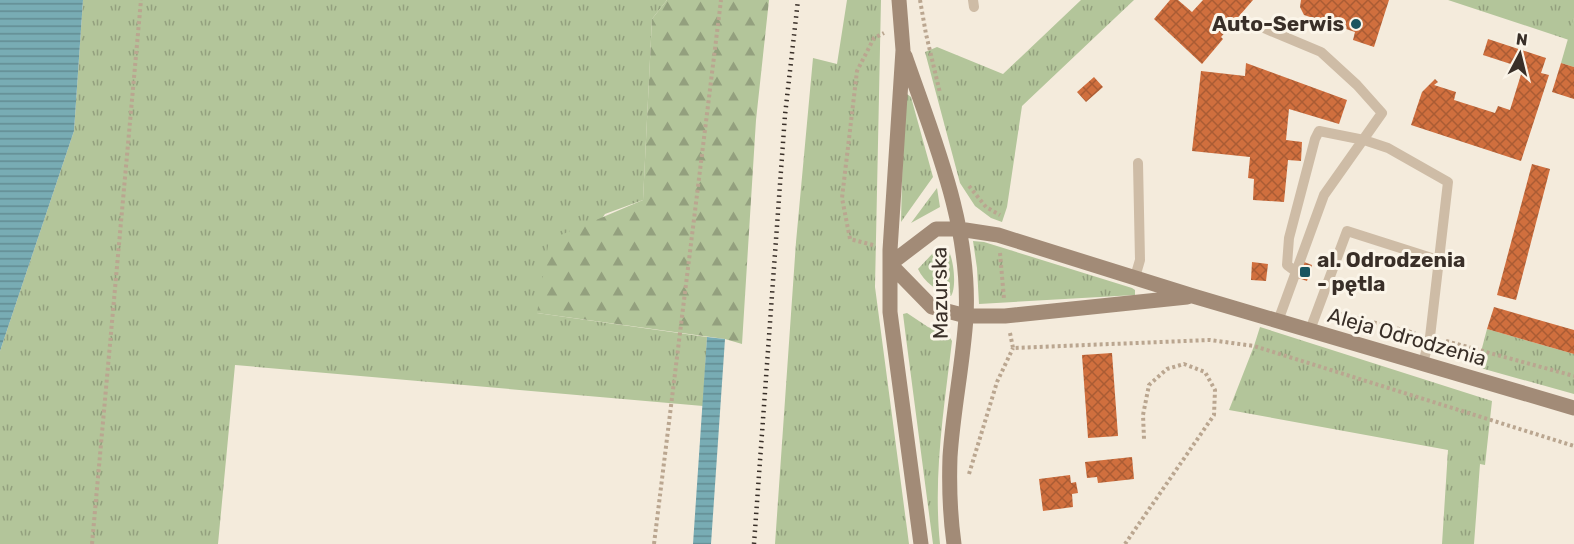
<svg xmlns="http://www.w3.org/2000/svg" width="1574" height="544" viewBox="0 0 1574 544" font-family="Rubik,sans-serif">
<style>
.grass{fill:url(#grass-tufts)}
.forest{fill:url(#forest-firs)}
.garden{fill:#b3c59a}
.water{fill:url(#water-rules)}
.building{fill:url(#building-cross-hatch)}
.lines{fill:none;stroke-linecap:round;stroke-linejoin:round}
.path{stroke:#baa690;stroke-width:4;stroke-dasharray:3 3;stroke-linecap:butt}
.lane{stroke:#cebca6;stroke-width:10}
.secondary{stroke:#a28b77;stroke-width:15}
.rail{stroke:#392f28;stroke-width:4.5;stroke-dasharray:1.5 4.5;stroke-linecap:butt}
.poi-dot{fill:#19545f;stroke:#fbf5e9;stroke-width:2}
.labels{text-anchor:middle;stroke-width:6;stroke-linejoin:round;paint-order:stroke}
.poi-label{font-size:21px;font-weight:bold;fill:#392f28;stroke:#fbf5e9;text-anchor:end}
.street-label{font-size:21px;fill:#392f28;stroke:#fbf5e9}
</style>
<defs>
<pattern id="grass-tufts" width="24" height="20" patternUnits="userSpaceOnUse" patternTransform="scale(1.5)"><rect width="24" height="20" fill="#b3c59a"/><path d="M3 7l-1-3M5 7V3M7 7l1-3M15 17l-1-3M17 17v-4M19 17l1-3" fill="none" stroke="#93a07e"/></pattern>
<pattern id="forest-firs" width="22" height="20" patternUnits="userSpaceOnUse" patternTransform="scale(1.5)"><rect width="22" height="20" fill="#b3c59a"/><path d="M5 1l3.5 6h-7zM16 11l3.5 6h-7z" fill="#93a07e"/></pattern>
<pattern id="water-rules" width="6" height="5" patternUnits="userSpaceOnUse" patternTransform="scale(1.5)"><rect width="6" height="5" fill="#78acb4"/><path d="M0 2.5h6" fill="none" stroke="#638c92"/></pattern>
<pattern id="building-cross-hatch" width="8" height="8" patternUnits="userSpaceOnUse" patternTransform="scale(1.5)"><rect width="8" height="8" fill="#d06f3e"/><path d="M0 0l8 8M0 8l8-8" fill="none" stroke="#aa5c34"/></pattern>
</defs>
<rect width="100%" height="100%" fill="#f4ebdc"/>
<path class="grass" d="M83,0h584l-15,19 -9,181 -38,14 -68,99 170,24 -4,69 -468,-41 -17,179h-218v-193l74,-220z
M847,0h34l-6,287 34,257h-134l21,-302 17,-184 24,6z
M1081,0h53l-112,106 -15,101 -5,15 -11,-4 -16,-12 -15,-23 -35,-131 12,-5 66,27z
M1448,0h126v18l-5,22z
M907,94l4,3 22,80 -32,45 3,-124z
M937,188l3,19 -29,16z
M973,241l11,1 148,46 3,2v5l-156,9 -2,-36z
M945,246c9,7 12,42 6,50 -14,-5 -27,-14 -33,-27l16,-17z
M907,313l21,14 21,9 3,5c-8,68 -19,134 -12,203h-7l-27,-206 -3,-24z
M1260,327l232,74 -7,64 -5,-1 -6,80h-32l6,-94 -219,-40 25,-64z
M1487,329l87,25v40l-97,-27z"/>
<path class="forest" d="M667,0h102l-13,120 -14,224 -17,-5 -188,-26 12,-73 94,-40 9,-181z"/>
<path class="garden" d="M1574,18v49l-13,-4z"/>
<path class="water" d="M0,0h83l-9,131 -74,220z
M707,337l18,2 -14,205h-18z"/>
<path class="building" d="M1170,0h8l14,12 11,-12h50l-32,37 2,2 -21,25 -48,-45z
M1301,0h88l-15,47 -21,-7 2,-8 -51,-17 -4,-8z
M1488,39l58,19 -5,15 8,2 -28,86 -110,-36 11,-33 13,-13 3,3 -4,3 22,7 -2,8 41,13 3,-7 12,4 13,-42 -40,-13z
M1246,63l101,37 -8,24 -50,-15 -3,31 16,2 -1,19 -13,-1 -4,42 -31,-2 1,-21 -6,-1 2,-21 -58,-6 9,-80 44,5z
M1561,63l13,4v32l-22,-7z
M1094,77l9,10 -17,15 -9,-10z
M1532,164l18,5 -34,131 -19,-5z
M1252,262l16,2 -2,17 -15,-1z
M1304,262l8,3 -5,16 -9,-3z
M1494,307l80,23v24l-87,-25z
M1112,353l6,83 -30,2 -6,-83z
M1132,457l2,22 -36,4 -1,-6 -10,1 -2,-16z
M1070,475l1,8 5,-1 2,11 -6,1 1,13 -30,4 -4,-32z"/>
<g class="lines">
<path class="path" d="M920,0l6,34 14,59
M969,186l17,21 14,8
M873,245l-23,-6 -8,-41 15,-127 17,-33 10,-5
M1000,253l4,46
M1333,312l82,21
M1010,333l3,15 197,-8 44,6 320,100
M1446,341l128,35
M969,474l28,-92 16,-34
M92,544l49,-544
M654,544l67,-544
M1125,544l89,-129 1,-25 -10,-18 -21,-8 -17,5 -18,16 -6,30 1,24"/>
<path class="lane" d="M973,0l1,7
M1266,29l55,23 36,33 25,28 -58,82 -46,126
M1295,271l-8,-6 2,-27 26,-99 4,-8 45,9 24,8 60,34 -18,155 -7,26
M1135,277l5,-17 -2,-97
M1310,330l37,-99 91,29"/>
<path class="secondary" d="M899,0l4,50 -13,200v62l31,232
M905,56c29,84 66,170 61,261 -3,47 -13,93 -16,140 -1,29 0,58 4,87
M890,264l46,-35h23l39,6 195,61 381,112
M890,264l42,43 34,9h39l182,-19"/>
<path class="rail" d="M754,544l31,-429 13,-115"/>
</g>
<g class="poi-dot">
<circle cx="1356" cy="24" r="6"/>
<rect x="1299" y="266" width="12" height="12" rx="3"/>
</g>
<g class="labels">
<g class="poi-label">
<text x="1344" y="31">Auto-Serwis</text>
<text x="1317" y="267" text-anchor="start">al. Odrodzenia<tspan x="1317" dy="24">- pętla</tspan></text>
</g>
<g class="street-label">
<text transform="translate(940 293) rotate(-91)" y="7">Mazurska</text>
<text transform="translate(1407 337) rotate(16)" y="7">Aleja Odrodzenia</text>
</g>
</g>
<g transform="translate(1520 54) rotate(7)" stroke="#fbf5e9" stroke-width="4.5" paint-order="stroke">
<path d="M0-4.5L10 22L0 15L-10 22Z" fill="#392f28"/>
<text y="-9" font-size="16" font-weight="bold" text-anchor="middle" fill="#392f28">N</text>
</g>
</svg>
